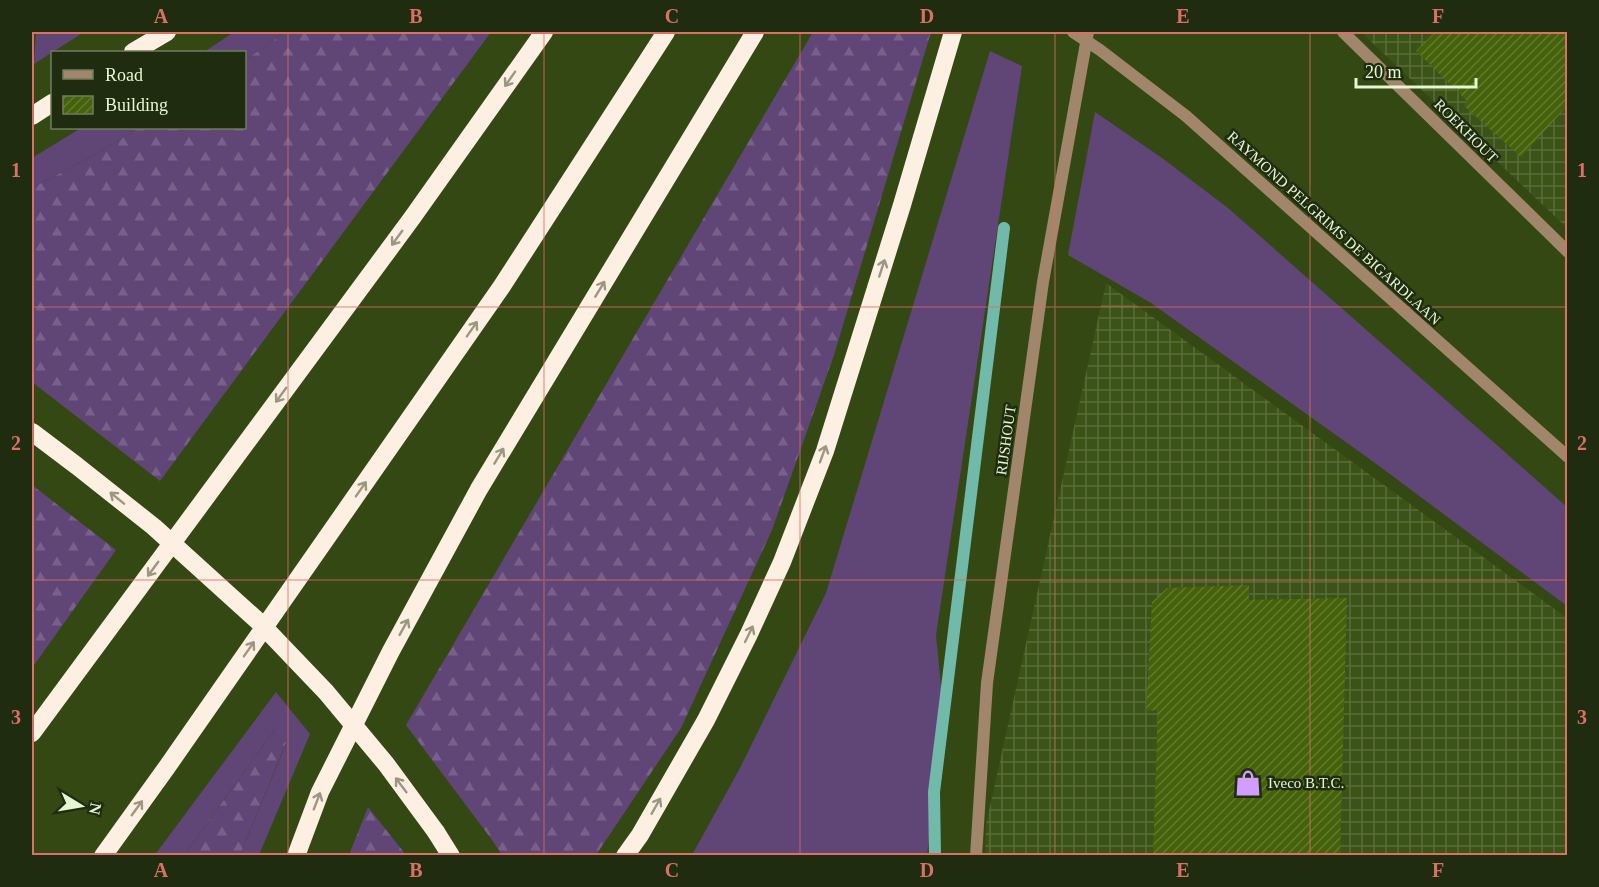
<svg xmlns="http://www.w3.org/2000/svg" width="1599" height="887" viewBox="0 0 1599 887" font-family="'Times New Roman',serif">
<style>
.industrial{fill:url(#industrial-grid)}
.grass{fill:#604577}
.forest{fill:url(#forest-firs)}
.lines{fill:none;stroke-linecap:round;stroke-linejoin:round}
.stream{stroke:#71baa9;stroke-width:12}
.building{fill:url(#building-hatch)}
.minor{stroke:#a1866b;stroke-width:12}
.motorway{stroke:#fdf0e2;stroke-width:18}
.minor-bridge{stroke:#a1866b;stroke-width:12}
.motorway-bridge{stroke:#fdf0e2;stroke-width:18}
.oneway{stroke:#9a9883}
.grid{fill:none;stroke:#db7064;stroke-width:1.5;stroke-opacity:0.55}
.labels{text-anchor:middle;stroke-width:5;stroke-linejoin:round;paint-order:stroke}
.street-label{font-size:15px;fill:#e5f6d2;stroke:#202c0f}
.poi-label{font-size:15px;fill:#e5f6d2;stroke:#202c0f;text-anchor:start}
.neatline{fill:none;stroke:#db7064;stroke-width:2}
.grid-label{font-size:20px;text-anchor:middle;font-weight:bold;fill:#db7064}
</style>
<defs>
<pattern id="industrial-grid" width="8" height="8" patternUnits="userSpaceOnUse" patternTransform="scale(1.5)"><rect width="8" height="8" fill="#3c5317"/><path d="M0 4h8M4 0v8" fill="none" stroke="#586c38"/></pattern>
<pattern id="forest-firs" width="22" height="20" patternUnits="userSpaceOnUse" patternTransform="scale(1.5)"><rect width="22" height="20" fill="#604577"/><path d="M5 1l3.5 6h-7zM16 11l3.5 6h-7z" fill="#776089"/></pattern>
<pattern id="building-hatch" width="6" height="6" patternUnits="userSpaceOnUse" patternTransform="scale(1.5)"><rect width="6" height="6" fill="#45620b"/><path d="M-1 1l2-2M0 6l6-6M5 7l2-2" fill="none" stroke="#60792e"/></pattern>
</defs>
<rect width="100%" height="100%" fill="#344813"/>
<path class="industrial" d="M1361,32h206v196z
M1106,283l461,335v237l-582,1 1,-32z"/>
<path class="grass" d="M36,32h48l-50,32z
M234,32h50l-15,12 -24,16 -1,-8h-40z
M990,51l32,15 -86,569 8,81 -17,139h-235l48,-87 86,-175z
M1095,112l67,46 66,50 339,299v99l-196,-146 -220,-157 -83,-48z
M81,128h58l-41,25 -66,35v-30z
M276,692l34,42 -51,121h-19l46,-111 -13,-12 -89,123 -30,1z"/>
<path class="forest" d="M284,32h207l-331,449 -128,-99v-194l66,-35 41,-25h105l1,-68 24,-16z
M813,32h118l-97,323 -62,175 -91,198 -85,127h-94l-10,-15 -86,-115z
M32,485l84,65 -84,118z
M273,732l13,11 -46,112h-56z
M368,807l38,48h-57z"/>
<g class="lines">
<path class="stream" d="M935,856l-1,-64 70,-564"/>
</g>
<path class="building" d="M1435,32h133v73l-47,52 -57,-51 3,-5 -51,-50z
M1249,585v15l98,-2 -7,257h-187l5,-145 -12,1 6,-109 15,-14z"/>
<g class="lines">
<path class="minor" d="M1343,32l225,220
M1186,116l382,341
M976,856l11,-173 56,-401 45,-250"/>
<path class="motorway" d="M133,52l34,-20
M32,116l20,-13
M32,733l380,-515 132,-186
M436,832l15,24
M103,856l64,-89 335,-481 164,-254
M296,856l24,-64 71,-141 88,-162 276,-457
M625,856l15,-21 66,-115 43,-86 33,-72 43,-111 77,-246 51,-173"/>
<path class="minor-bridge" d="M1073,32l27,18 86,66"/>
<path class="motorway-bridge" d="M32,432l45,34 77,61 105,95 67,70 60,72 50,68"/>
</g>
<defs><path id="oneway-shaft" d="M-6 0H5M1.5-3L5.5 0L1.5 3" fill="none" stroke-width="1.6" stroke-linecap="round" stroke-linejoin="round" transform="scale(1.5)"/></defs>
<g class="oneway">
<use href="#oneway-shaft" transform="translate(510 79) rotate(125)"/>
<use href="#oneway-shaft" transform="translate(397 238) rotate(126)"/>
<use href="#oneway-shaft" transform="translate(882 268) rotate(-72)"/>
<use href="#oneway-shaft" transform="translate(600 289) rotate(-59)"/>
<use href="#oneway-shaft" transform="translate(472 329) rotate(-55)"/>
<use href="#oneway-shaft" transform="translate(281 395) rotate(126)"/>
<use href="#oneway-shaft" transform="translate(823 454) rotate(-70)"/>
<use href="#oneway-shaft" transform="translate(499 456) rotate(-59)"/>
<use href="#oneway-shaft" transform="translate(361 489) rotate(-55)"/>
<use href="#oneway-shaft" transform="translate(117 498) rotate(-141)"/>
<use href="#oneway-shaft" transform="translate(153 569) rotate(126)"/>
<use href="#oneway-shaft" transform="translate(404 627) rotate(-61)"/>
<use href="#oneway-shaft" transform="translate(749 634) rotate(-64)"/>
<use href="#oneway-shaft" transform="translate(249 649) rotate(-55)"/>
<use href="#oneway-shaft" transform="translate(401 785) rotate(-127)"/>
<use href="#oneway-shaft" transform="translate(317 801) rotate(-69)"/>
<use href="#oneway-shaft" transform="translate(656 806) rotate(-60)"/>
<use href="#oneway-shaft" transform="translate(137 808) rotate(-54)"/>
</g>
<path class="grid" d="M288,32v824M544,32v824M800,32v824M1055,32v824M1310,32v824M32,307h1536M32,580h1536"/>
<defs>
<g id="shop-bare" transform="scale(2.07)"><path d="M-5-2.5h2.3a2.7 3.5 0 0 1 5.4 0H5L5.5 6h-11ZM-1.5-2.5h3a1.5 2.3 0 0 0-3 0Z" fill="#d19dfe" stroke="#202c0f" stroke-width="2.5" paint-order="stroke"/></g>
</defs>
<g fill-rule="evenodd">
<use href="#shop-bare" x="1248" y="783"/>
</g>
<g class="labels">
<g class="street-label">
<text transform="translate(1466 131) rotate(45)" y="5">ROEKHOUT</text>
<text transform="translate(1334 228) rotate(42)" y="5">RAYMOND PELGRIMS DE BIGARDLAAN</text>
<text transform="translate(1006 440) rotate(-82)" y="5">RIJSHOUT</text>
</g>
<g class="poi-label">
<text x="1268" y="788">Iveco B.T.C.</text>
</g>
</g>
<rect width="1599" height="887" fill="none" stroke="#202c0f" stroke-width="66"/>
<rect x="51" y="51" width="195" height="78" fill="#202c0f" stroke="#6f7d5d" stroke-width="1.5"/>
<rect x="63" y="70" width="30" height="9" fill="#a1866b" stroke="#6f7d5d" stroke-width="1.5"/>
<text x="105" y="81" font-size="18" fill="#e5f6d2">Road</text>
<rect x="63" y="96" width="30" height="18" fill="url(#building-hatch)" stroke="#6f7d5d" stroke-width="1.5"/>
<text x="105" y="111" font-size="18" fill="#e5f6d2">Building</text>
<g transform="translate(81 806) rotate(101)" stroke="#202c0f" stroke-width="4.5" paint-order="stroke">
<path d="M0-4.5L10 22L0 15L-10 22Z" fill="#e5f6d2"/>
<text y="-9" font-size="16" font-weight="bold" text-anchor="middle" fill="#e5f6d2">N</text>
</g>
<path d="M1356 78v9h120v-9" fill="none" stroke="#e5f6d2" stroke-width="3"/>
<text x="1365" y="78" font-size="18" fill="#e5f6d2" stroke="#202c0f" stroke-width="4.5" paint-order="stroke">20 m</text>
<rect x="33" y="33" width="1533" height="821" class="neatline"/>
<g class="grid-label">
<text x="161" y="23">A</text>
<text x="416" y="23">B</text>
<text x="672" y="23">C</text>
<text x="927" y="23">D</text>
<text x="1183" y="23">E</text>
<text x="1438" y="23">F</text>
<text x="16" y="177">1</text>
<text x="1582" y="177">1</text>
<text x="16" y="450">2</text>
<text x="1582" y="450">2</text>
<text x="16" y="724">3</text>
<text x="1582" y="724">3</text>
<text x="161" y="877">A</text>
<text x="416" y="877">B</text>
<text x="672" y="877">C</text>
<text x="927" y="877">D</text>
<text x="1183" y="877">E</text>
<text x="1438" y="877">F</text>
</g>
</svg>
